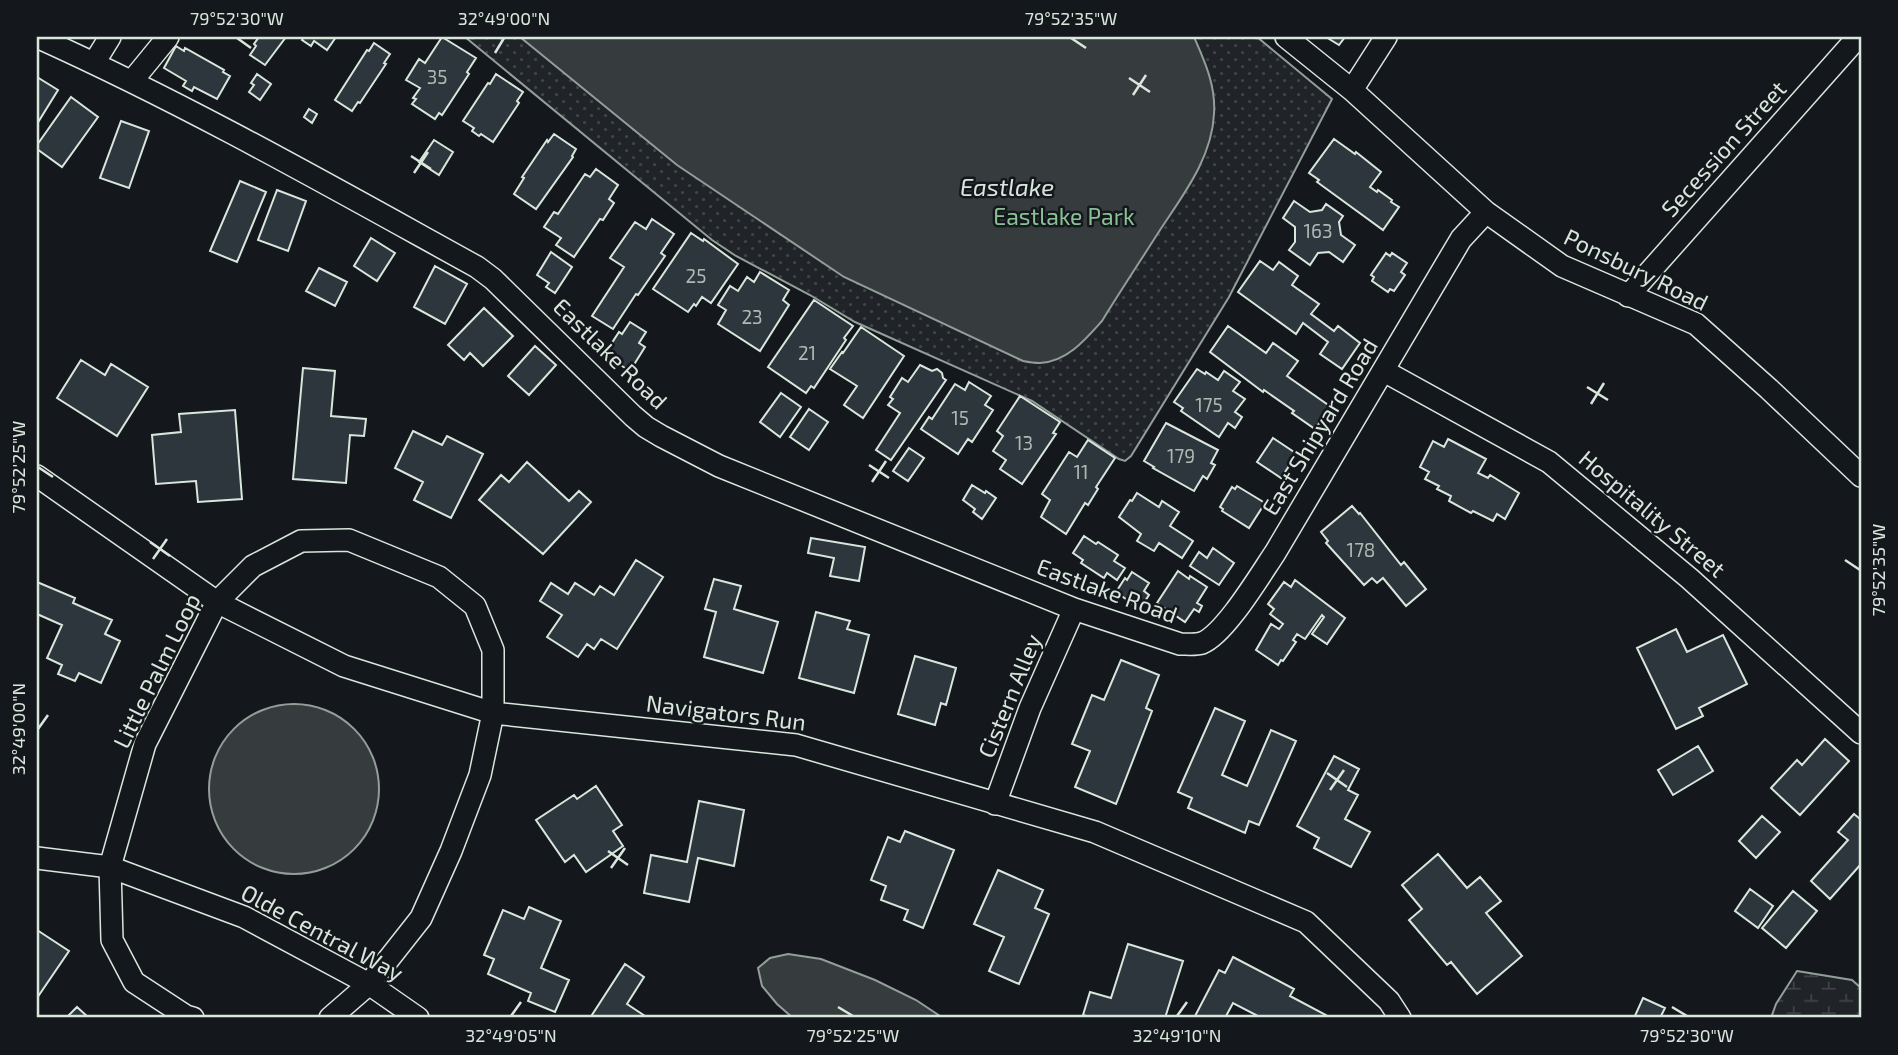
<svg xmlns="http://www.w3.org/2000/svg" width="1898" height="1055" viewBox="0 0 1898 1055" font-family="'Exo 2',sans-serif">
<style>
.grass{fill:url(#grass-dots);stroke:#939e99;stroke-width:2}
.wetland{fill:url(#wetland-marsh);stroke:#939e99;stroke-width:2}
.water{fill:#363b3e;stroke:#939e99;stroke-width:2}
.building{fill:#2c363c;stroke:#d8e6dc;stroke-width:2}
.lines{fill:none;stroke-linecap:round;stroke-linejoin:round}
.minor-casing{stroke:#d8e6dc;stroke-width:24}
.minor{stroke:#14181c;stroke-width:21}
.ticks{fill:none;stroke:#d8e6dc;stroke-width:2.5}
.labels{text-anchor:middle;stroke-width:5;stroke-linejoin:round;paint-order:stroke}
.number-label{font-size:19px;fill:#adbab4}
.street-label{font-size:23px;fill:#d8e6dc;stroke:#14181c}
.park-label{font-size:23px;fill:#8ac095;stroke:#14181c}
.water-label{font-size:24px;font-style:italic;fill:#d8e6dc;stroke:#14181c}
.neatline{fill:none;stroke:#d8e6dc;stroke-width:2.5}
.ticks-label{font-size:18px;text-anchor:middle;fill:#d8e6dc}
</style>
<defs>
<pattern id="grass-dots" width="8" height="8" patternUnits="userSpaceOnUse" patternTransform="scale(1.75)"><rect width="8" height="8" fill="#202428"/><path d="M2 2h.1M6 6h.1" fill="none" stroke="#404447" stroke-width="1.8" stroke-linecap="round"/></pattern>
<pattern id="wetland-marsh" width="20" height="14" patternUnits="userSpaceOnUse" patternTransform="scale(1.75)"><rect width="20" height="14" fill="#202428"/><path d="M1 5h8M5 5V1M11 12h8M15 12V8" fill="none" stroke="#404447"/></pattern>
</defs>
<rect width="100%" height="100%" fill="#14181c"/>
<path class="grass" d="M465,37h792l75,62 -103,198 -98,159 -6,5 -6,-2 -87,-58 -177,-79 -45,-27 -74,-39 -24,-16z"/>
<path class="wetland" d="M1797,971l55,9 9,8v30h-90l5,-14z"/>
<path class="water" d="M520,37h674c11,25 22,49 20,77 -2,44 -31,81 -54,116 -19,30 -39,60 -58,91 -16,18 -35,41 -62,42 -5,0 -12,-1 -17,-2l-179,-84 -167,-112z
M209 789a85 85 0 1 1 170 0a85 85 0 1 1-170 0Z
M788,954l33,5 54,21 41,20 27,18h-150l-16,-14 -15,-18 -4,-18 12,-10z"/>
<path class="building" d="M259,37h27l-21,28 -15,-10 6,-9 -2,-2z
M304,37h32l-9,13 -13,-9 -3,5 -9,-6z
M442,37l34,21 -9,14 2,2 -27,41 -3,-2 -4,6 -23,-15 4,-5 -3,-1 7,-10 -14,-8 13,-21 6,4z
M1326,37h19l-6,8z
M374,43l16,11 -6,9 2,1 -26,39 -2,-1 -6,9 -17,-11 32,-50 2,1z
M176,46l8,5 1,-3 39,22 -1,2 7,4 -13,23 -23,-12 -2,4 -9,-5 3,-5 -22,-13z
M257,74l14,10 -11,16 -11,-8 5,-7 -3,-2z
M496,74l27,18 -6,9 2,2 -26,39 -12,-8 -2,2 -7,-5 2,-3 -11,-7 25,-38 2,1z
M37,77l21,13 -21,34z
M71,97l27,20 -36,50 -25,-18v-4z
M309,109l8,5 -5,9 -8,-6z
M121,121l28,10 -20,57 -29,-10z
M554,134l22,15 -4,7 1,1 -37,52 -22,-15 10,-16 -2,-1 25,-37 1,2z
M1334,139l21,15 1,-2 25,20 -11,15 7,5 1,-2 14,10 -1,2 8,5 -16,23 -66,-48 2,-2 -10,-7z
M434,140l19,12 -14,23 -20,-13z
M596,169l22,16 -9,14 5,4 -11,17 -3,-1 -26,38 -18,-12 5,-7 -17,-11 10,-15 4,2 27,-40 5,3z
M240,181l26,11 -29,70 -27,-11z
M277,190l29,11 -18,50 -30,-11z
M1294,201l16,11 12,-2 4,-6 17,12 -4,6 2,13 14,10 -12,17 -14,-10 -11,1 -8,12 -21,-15 6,-8v-15l-12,-9z
M652,219l22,15 -13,19 4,3 -27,39 -2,-1 -23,35 -21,-13 32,-49 -14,-9 25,-36 11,7z
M691,233l12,8 1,-2 34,25 -27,39 -9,-6 -6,9 -2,-2 -6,8 -35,-23z
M371,238l24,15 -18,28 -23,-15z
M551,252l21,15 -17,26 -9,-6 3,-4 -12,-8z
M1386,253l4,3 2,-3 15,10 -6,9 4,3 -11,16 -4,-2 -2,3 -16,-11 2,-4 -3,-2z
M1260,261l13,9 6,-8 19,14 -6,9 27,19 -8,10 23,17 4,-5 22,17 -18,26 -22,-15 8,-12 -25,-19 -7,11 -58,-42z
M435,266l32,18 -22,40 -31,-17z
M319,268l28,14 -12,24 -29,-15z
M760,272l29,18 -6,10 6,5 -29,46 -42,-27 8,-14 -8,-5 12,-19 8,5 9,-14 7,5z
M814,300l39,26 -9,12 2,2 -32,48 -3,-2 -5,7 -38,-26z
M484,308l29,28 -30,30 -13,-13 -6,7 -16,-15z
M630,322l16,10 -7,11 6,4 -15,24 -26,-16 15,-23 3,2z
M1228,326l38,27 7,-10 25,18 -11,15 44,31 -16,22 -23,-16 2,-2 -30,-21 -1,2 -53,-40z
M861,327l43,29 -41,62 -19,-13 13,-19 -27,-17 12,-17 1,1z
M535,346l21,19 -27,30 -21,-19z
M81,360l24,15 6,-11 37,23 -31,49 -60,-38z
M920,365l12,6 5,-2 5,4 1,5 3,2 -55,80 -15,-10 24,-37 -12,-8 5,-6 -3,-2 12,-19 6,4z
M303,368l32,3 -4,45 35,3 -2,17 -14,-1 -4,48 -53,-4z
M1197,369l8,5 1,-2 12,8 6,-9 16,11 -7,9 12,8 -10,13 7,5 -7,11 -7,-5 -9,14 -38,-26 2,-3 -9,-6z
M969,382l22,14 -6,9 8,5 -21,32 -4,-3 -10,15 -37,-25 8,-12 3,2 23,-35 10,6z
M781,393l20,14 -21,30 -20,-15z
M1020,396l40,26 -7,11 3,1 -34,50 -22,-15 6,-9 -13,-9 10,-15 -6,-5z
M809,409l19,13 -19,28 -19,-13z
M235,410l7,89 -44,3 -2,-21 -40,3 -4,-49 29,-3 -2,-18z
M1166,423l52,27 -7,13 4,2 -8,14 -4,-3 -9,15 -41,-23 1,-1 -10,-6z
M413,431l29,14 5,-9 36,18 -32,64 -37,-18 9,-18 -28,-14z
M1273,438l24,16 -16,24 -24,-16z
M1448,439l38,20 -8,14 10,5 2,-3 29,18 -14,26 -8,-5 -4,7 -20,-10 -2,2 -22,-12 2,-5 -14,-7 2,-3 -14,-7 4,-7 -9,-5 13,-26 11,6z
M1088,440l27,18 -19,29 2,2 -10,16 -3,-2 -19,31 -25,-17 9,-17 -8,-6 27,-42 8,5z
M909,448l15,10 -16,23 -15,-10z
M527,462l42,39 10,-10 12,11 -48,52 -64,-54 22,-25 8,7z
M972,485l13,8 1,-2 10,7 -14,21 -9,-7 2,-3 -12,-9z
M1237,486l28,17 -16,25 -27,-17 1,-2 -3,-2 12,-20 3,2z
M1137,493l22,14 3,-6 17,11 -9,14 23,15 -11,17 -23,-15 -5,8 -17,-10 4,-7 -22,-17 11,-17 2,1z
M1352,506l7,8 1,-1 41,52 3,-3 22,27 -20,17 -23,-28 -6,5 -5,-5 -8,7 -38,-42 2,-2 -7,-9z
M1084,536l12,8 2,-2 20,13 -4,6 11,7 -8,12 -10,-7 -3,5 -23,-15 2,-3 -10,-7z
M811,538l54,9 -6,34 -29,-5 4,-18 -26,-5z
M1213,548l21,15 -15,22 -29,-19 9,-14 8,6z
M636,560l27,17 -46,72 -16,-10 -7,10 -7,-5 -9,13 -31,-20 15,-22 -22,-14 11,-18 17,11 7,-11 19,12 6,-9 14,9z
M1178,571l11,8 1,-3 17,11 -10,16 5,3 -3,6 -5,-3 -9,13 -28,-19z
M1132,572l17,11 -5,8 5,4 -9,14 -24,-17 9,-14 2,2z
M714,579l27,7 -7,23 44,13 -15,51 -59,-16 12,-45 -11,-3z
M1295,580l50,38 -18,26 -15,-10 12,-17 -2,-2 -17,24 -8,-5 -4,6 3,2 -13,19 -2,-1 -3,5 -22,-15 15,-26 8,5 4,-5 -13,-10 4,-5 -6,-5 16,-22 7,5z
M37,582l38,16 -2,5 39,17 -7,14 15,7 -19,42 -22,-10 -4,8 -17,-7 4,-9 -15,-7 15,-33 -25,-11z
M816,612l34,9 -3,8 22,6 -15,58 -55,-15z
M1676,629l11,23 36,-17 24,49 -48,24 4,8 -27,13 -39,-81z
M915,656l41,12 -10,37 -5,-2 -6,22 -37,-11z
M1121,660l38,15 -13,33 6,3 -36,93 -41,-17 15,-36 -18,-7 20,-49 12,5z
M1215,708l30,13 -23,54 25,11 24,-56 25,11 -37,84 -10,-4 -4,12 -57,-25 4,-10 -14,-6z
M1825,739l24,22 -49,54 -29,-27 26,-28 5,5z
M1698,746l15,25 -40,24 -15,-25z
M1334,756l25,13 -11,21 10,5 -13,24 25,13 -19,35 -37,-19 5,-10 -22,-12z
M596,786l26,39 -9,6 10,15 -37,26 -12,-17 -9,7 -29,-42 38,-25 3,4z
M699,801l45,9 -10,56 -36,-8 -9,44 -45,-9 7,-38 36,7z
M1854,814l6,5 1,-1v46l-31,35 -19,-18 37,-41 -10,-8z
M1762,816l18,16 -24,26 -17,-17z
M905,831l49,19 -31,78 -19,-8 4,-10 -27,-10 5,-14 -15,-6 17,-43 12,5z
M1438,854l29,34 13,-11 21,24 -15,12 36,43 -45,38 -26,-32 -4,3 -38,-45 13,-11 -20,-24z
M998,870l45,20 -8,18 14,6 -30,70 -30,-13 15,-34 -30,-13z
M1750,889l23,17 -15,22 -23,-17z
M1793,891l24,20 -31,37 -24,-20z
M529,907l32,14 -20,47 28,12 -14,32 -27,-11 3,-8 -43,-19 6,-15 -10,-4 19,-45 21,9z
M37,930l32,21 -32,47z
M1128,944l55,17 -18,57h-72l-10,-3 7,-23 21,6z
M1233,957l61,32 -4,7 36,19 -2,3h-68l2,-2 -25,-13 -8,15h-31l25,-48 6,3z
M625,964l19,13 -17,27 18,12 -1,2h-54z
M1643,998l22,10 -5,10h-26z
M77,1007l12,11h-23z"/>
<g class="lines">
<g class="minor-casing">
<path id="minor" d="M37,37c151,68 295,150 440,230l16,12 140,137 13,11 15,9 58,30 355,143 106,35c7,0 16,1 22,-1 23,-9 58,-68 73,-90l186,-314 25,-27
M1286,37l66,53 134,122 76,54 134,58 73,65 92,87
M94,63l16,-26
M132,81l36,-44
M1352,90l34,-53
M1628,296l230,-259
M1384,371l165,91 140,116 172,155
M37,476l180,126 127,64 149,47 303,32 299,87 211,90 83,79 11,17
M995,804l35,-96 44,-99
M37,858l73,9 134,50 125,67 49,34
M193,1018l-7,-2 -52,-34 -22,-42 -2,-73 35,-123 72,-142 36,-36 48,-25 48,-1 90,37 36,29 18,44v63l-13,62 -29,76 -30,67 -52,66 -39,34"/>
</g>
<use href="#minor" class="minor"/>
</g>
<path class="ticks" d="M237,38l14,10M1071,38l15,10M495,53l9,-15M1129,78l21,14M1133,95l13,-20M411,156l20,13M414,173l14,-21M1587,387l21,13M1591,404l13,-21M869,465l20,13M38,467l15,10M872,482l14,-21M150,542l20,14M153,559l14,-20M1845,560l15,10M38,729l10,-14M1327,773l20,14M1330,790l14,-20M608,851l20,14M611,868l14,-20M838,1007l15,9M1672,1007l15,9M511,1016l10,-14M1177,1016l10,-14"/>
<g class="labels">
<g class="number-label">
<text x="437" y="84">35</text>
<text x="1318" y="238">163</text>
<text x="696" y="283">25</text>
<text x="752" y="324">23</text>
<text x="807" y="360">21</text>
<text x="1209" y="412">175</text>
<text x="960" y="425">15</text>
<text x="1024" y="450">13</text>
<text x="1181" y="463">179</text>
<text x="1081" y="479">11</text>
<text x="1361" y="557">178</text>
</g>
<g class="street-label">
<text transform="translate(1724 149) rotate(-48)" y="8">Secession Street</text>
<text transform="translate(1636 270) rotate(26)" y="8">Ponsbury Road</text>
<text transform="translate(610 354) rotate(44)" y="8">Eastlake Road</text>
<text transform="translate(1320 427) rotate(-59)" y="8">East Shipyard Road</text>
<text transform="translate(1652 514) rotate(40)" y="8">Hospitality Street</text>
<text transform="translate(1107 591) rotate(20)" y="8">Eastlake Road</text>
<text transform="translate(157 671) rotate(-64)" y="8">Little Palm Loop</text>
<text transform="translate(1010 696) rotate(-68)" y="8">Cistern Alley</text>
<text transform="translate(726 713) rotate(7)" y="8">Navigators Run</text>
<text transform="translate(322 933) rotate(28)" y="8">Olde Central Way</text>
</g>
<g class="park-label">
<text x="1064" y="225">Eastlake Park</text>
</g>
<g class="water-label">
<text x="1007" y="196">Eastlake</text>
</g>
</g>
<rect width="1898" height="1055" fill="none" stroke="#14181c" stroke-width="77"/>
<rect x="38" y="38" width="1822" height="978" class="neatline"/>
<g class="ticks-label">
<text x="237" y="25">79°52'30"W</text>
<text x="504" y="25">32°49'00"N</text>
<text x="1071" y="25">79°52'35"W</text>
<text transform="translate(19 467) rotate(-90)" y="6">79°52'25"W</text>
<text transform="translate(1879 570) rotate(-90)" y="6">79°52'35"W</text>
<text transform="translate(19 729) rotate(-90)" y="6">32°49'00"N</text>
<text x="511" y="1042">32°49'05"N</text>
<text x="853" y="1042">79°52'25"W</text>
<text x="1177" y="1042">32°49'10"N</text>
<text x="1687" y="1042">79°52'30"W</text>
</g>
</svg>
